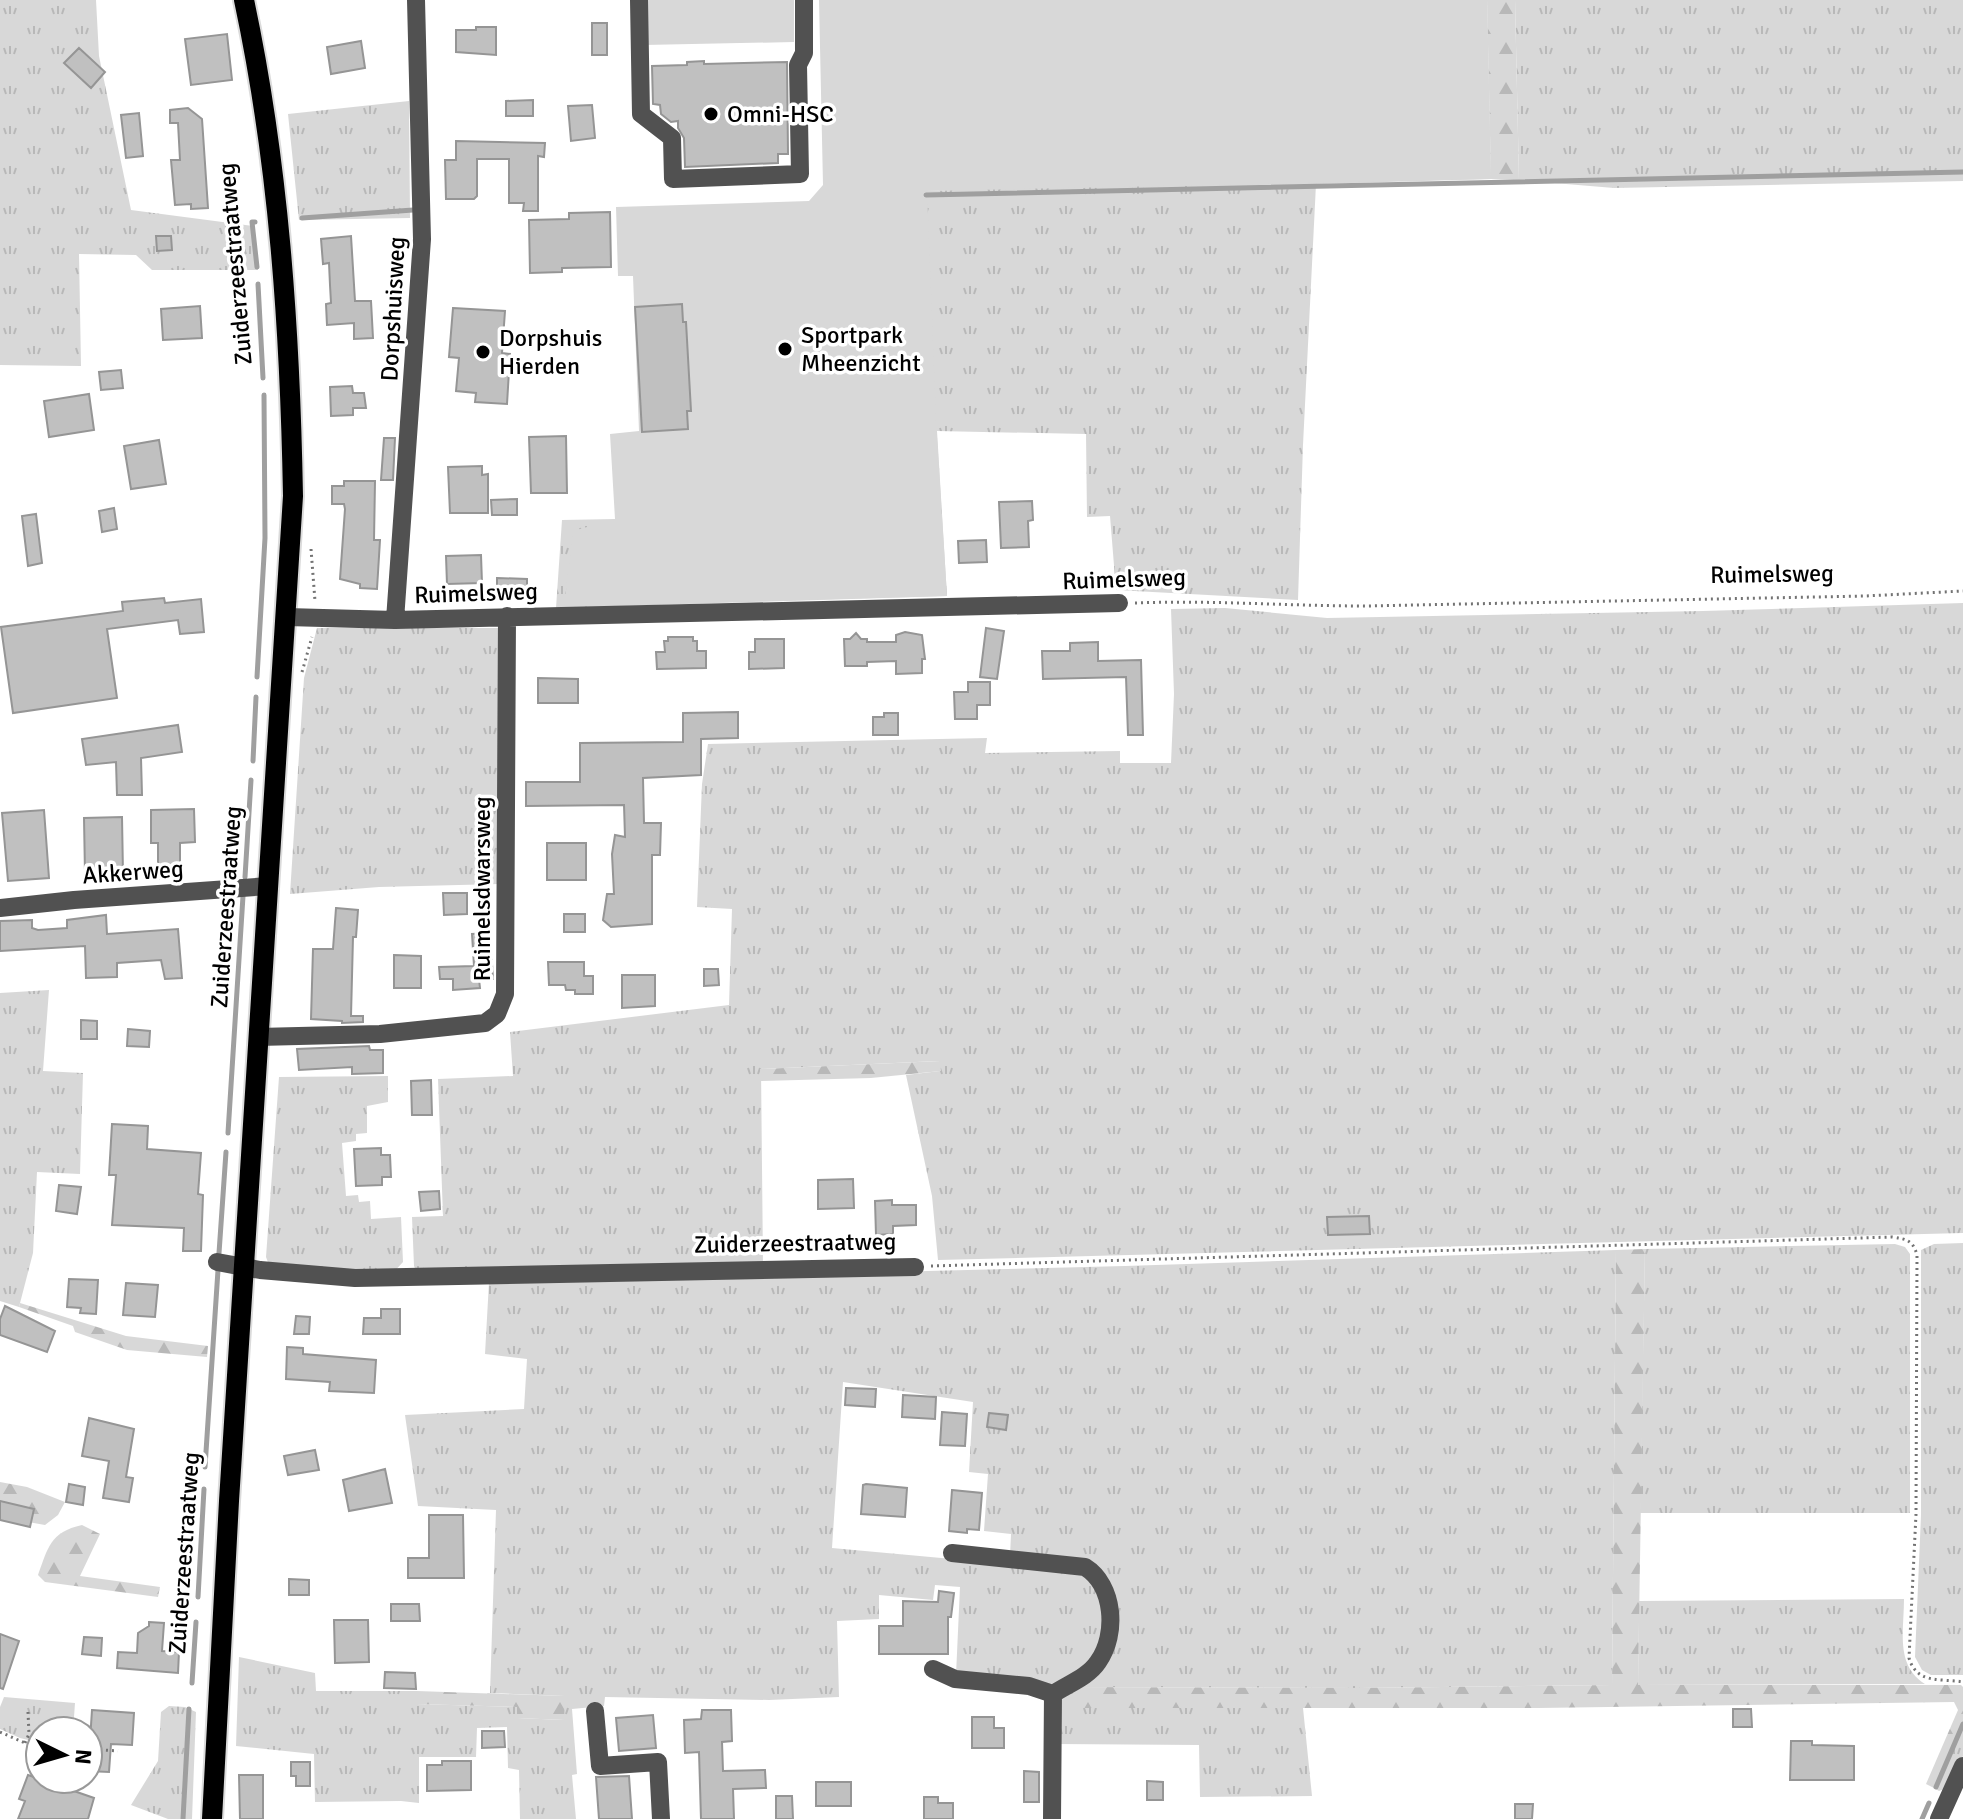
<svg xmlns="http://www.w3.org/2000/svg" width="1963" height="1819" viewBox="0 0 1963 1819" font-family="Signika,sans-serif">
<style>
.grass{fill:url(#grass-tufts)}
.forest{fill:url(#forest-firs)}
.pitch{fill:#d8d8d8}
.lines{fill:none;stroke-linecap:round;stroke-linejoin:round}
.stream{stroke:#9f9f9f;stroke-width:5}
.building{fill:#c0c0c0;stroke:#959595;stroke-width:2}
.major-casing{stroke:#dbdbdb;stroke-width:24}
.path{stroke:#737373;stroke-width:3;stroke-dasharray:2 4;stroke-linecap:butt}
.minor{stroke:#515151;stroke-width:18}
.major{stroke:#000;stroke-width:20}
.poi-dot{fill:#000;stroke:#fff;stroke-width:3}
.labels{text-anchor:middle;stroke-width:7;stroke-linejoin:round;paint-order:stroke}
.poi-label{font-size:24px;fill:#000;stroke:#fff;text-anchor:start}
.street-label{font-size:24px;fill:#000;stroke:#fff}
</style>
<defs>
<pattern id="grass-tufts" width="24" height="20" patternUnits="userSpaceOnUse" patternTransform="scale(2)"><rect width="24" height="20" fill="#d8d8d8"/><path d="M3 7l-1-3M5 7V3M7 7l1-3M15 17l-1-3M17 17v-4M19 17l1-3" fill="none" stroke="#b8b8b8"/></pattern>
<pattern id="forest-firs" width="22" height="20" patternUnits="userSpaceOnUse" patternTransform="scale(2)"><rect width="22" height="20" fill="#d8d8d8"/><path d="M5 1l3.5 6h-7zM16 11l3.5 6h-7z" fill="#b8b8b8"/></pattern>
</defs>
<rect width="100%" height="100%" fill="#fff"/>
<path class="grass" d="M0,0h96l3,56 32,154 122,16 5,44h-106l-16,-15 -57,-1 2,112 -81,-1z
M1487,0l4,179 -175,5 -13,261 -5,155 -182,-10 -6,-74 -23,1 -1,-83 -149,-3 10,165 -391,12 6,-88 53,-1 312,-328 104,-4z
M1515,0h448v181l-349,7 -95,-8z
M409,101l1,117 -111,2 -11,-106z
M1963,603v630l-1025,27 -6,-64 -26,-121 34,-4 -1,-10 -178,8 2,196 -346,8 -3,-7 -2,-49 31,-1 -5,-137 75,-3 -3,-44 219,-27 3,-96 -35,-2 5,-123 6,-40 279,-6 -2,15 135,-2v12h51l3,-69 -3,-85 54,-1 102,10 376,-7z
M317,628h185l-3,256 -120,3 -89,7 14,-216z
M49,990l-6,81 40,2 -3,101 -43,-2 -4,81 -14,54 -19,-6v-308z
M388,1076v26l-21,4v27l-11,1v7l-14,2 4,53 12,-1 1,7 11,-1 1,18 30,-2 2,45 -12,13 -122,-10 -3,-8 13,-180z
M1963,1243v432h-32l-9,-5 -7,-13 6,-142v-265l13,-6z
M1895,1244l10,3 5,7v259h-270l5,-264z
M1616,1250l-4,435 -252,3 -288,-1c11,-7 22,-12 29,-22 19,-26 20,-84 -12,-100 -19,-10 -57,-6 -79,-9l1,-22 -27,-3 4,-57 -19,-2 4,-70 -130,-20 -11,166 251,23c27,17 30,65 11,90 -10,12 -28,21 -42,27l-23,-6 -73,-7 4,-88 -25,-2 -2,15 -54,-5v24l-42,2 2,76 -70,3 -164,-3 -1,9 -32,3 5,65 -5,1 4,44h-56l-1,-49 -11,-2 -1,-41 -30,1 -1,29h-57v46l-18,-2 -86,1 -1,-48 -78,-8 3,-89 76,16 1,18h101v13l101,3v11l46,2v-24l-74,-3 6,-183 -78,-4 -13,-91 119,-6 3,-50 -42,-5 4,-72 636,-16z
M1904,1599c0,32 -9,66 21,85l-287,1 1,-84z
M4,1697l71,6 -2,28h-33v12l-20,-5 -20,-9v-22z
M169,1706l16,1 11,5 -4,107h-24l-37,-14 27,-44 3,-49z
M1058,1708h245l9,88 -112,1 -1,-52 -142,-1z
M1963,1724v32l-16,32 -8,3 -5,-3z"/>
<path class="forest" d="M1487,0h28l4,180 -28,-1z
M940,1061l1,10 -70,7 -110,3 -1,-12z
M1645,1249l-7,436h323l2,2v37l-29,64 -8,-4 32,-74 -4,-8 -415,6h-481l1,-11 13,-10 288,1 252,-3 4,-435z
M20,1303l106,33 82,10 -1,11 -80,-7 -52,-18 -2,-6 -54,-19z
M0,1482l27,5 38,15 -7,13 -13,10 -45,-8z
M82,1525l18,9 -20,42 80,11 -2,10 -113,-15 -7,-7c10,-27 12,-43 44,-50z
M417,1691l148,5 -1,24 -47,-2v-11l-101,-3z"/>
<path class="pitch" d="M643,0h151v42l-150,3z
M819,0h668l4,179 -564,12 9,230 11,175 -383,11 9,-76 42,-12 -5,-85 29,-3 -6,-155h-15l-2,-69 193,-6 14,-16z"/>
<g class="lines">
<path class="stream" d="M926,195l1037,-23
M302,218l111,-8
M255,222h-3l5,45
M258,284l5,94
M257,677l8,-139 -1,-143
M253,761l3,-64
M245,877l6,-97
M228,1133l15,-237
M219,1253l7,-101
M205,1467l13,-197
M198,1597l6,-108
M192,1683l4,-61
M1936,1787l27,-63
M183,1819l6,-110
M1922,1819l7,-16"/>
</g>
<path class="building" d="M592,23h15v32h-15z
M476,27h20v28l-40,-3v-22h20z
M227,34l5,46 -41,5 -6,-46z
M361,41l4,27 -34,6 -4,-27z
M79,48l26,24 -14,16 -27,-25z
M704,61v3l83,-2 1,92h-10v9l-93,4 -1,-29 -6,-10v-7l-7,1 -10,-8 -1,-9 -7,-1 -1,-38 35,-1v-3z
M533,100v16h-27v-15z
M592,105l3,33 -24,3 -3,-35z
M188,108l14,11 6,89 -17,1v-5l-16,1 -4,-45h9l-2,-37h-8v-13z
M139,113l4,43 -17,2 -5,-43z
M456,141l89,2 -1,14 -6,-1v55h-15l1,-8h-15v-44h-32v37l-3,3h-28l-1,-39h11z
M610,212l1,55 -49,1v4l-32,1 -1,-53 40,-1v-6z
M156,236h15l1,14 -15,1z
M351,236l4,65h16l2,37 -19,1v-16l-27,2 -1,-21 5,-1 -1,-18 -1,-22 -6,1 -2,-25z
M682,304l1,18h3l5,89h-4l1,18 -46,3 -7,-125z
M200,306l2,32 -39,2 -2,-31z
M453,308l52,3 -3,42 8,1 -3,50 -32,-2 1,-9 -20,-2 3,-33 -10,-1z
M121,370l2,18 -22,2 -2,-18z
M352,386l1,7h11l2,15h-13v7l-22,1 -1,-29z
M89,394l5,36 -45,7 -5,-36z
M566,436l1,57h-36l-2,-56z
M384,438h11l-2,42h-12z
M159,440l7,44 -35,5 -7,-43z
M482,466v9l6,-1v39h-38l-2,-46z
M344,481h31l-1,59h6l-3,49 -17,-1v-4l-20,-5 5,-70 -1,-5h-12v-18h12z
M517,499v16h-25l-1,-15z
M1032,501l1,19 -5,1 1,26 -28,1 -2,-46z
M114,508l3,21 -15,3 -3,-21z
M36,514l6,49 -14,3 -6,-50z
M986,540l1,22 -28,1 -1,-22z
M481,555l1,28 -35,1 -1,-28z
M497,578l30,1v17h-30z
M164,598l1,5 36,-4 3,33 -24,2 -2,-14 -71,9 10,69 -104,15 -12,-86 122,-16 -1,-9z
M986,628l18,3 -7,48 -17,-2z
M905,632l17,3 3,24h-3v14l-26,1v-13l-29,1v4h-22l-1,-27h6l6,-6 5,6h6v3h29v-7z
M668,637h25v4h4v10h9v17l-49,1 -1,-17h9l-1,-11h4z
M755,639h29v29l-35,1v-17h6z
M1098,642v19l43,-1 2,75h-15l-2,-58 -83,2 -1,-28h28v-8z
M538,678l40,1v24h-40z
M968,682h22v23h-13v14h-22l-1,-27h14z
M738,712v26l-37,1v36l-58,3 1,45h17l-1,32h-8v69l-41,3 -8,-7 4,-26h7l-2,-40 3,-19 10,2 -1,-32 -98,1v-24h54v-39l103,-1v-29z
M884,713h14v22h-25v-18h11z
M178,725l4,27 -41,6 1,37h-25l-1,-33 -30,3 -4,-26z
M194,809l1,33 -15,1v36h-22v-36h-7v-33z
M44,810l5,68 -41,3 -6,-68z
M122,817l1,57h-38l-1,-56z
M547,843h39v37h-39z
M443,893h24v21l-23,1z
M336,908l22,2 -2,27h-3l-2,79h12v6l-21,1v-2l-31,-2 2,-70h20z
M564,914h21v18h-21z
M106,915l1,19 71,-5 4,49 -17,1 -4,-19 -44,3v14l-31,1 -1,-32 -85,5v-30l32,-1v8l6,2 29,-2v-8z
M490,933l3,46h-14l1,9 -27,2v-11h-13l-1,-12 35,-1 -2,-32z
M394,955l27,1v32h-27z
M548,962h36v14h9v18h-18v-4h-9l-1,-5h-16z
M704,969h14l1,16 -15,1z
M622,975h33v31l-33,2z
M81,1020l16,1v18h-16z
M128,1029l22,2 -1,16 -22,-1z
M369,1046l1,4h13v23l-31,1v-7l-53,3 -2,-21z
M431,1080l1,35h-20l-1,-34z
M112,1124l36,2 -1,23 54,4 -3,41 5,1 -2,56h-18l1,-23 -72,-3 4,-50h-7z
M381,1148v7h9l1,22h-9v8l-26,1 -2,-37z
M853,1179l1,29 -36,1v-29z
M59,1185l22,2 -4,27 -21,-3z
M439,1191l1,18 -19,2 -2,-19z
M892,1200v5h24v20l-23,1v8l-17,1 -1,-34z
M1369,1216l1,18 -42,1 -1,-18z
M69,1279l29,1 -2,34 -16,-1 1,-5 -14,-1z
M126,1283l32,2 -3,32 -32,-2z
M5,1306l50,25 -8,21 -47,-17v-16z
M381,1309h19v25h-37l1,-16h17z
M296,1316l14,1 -1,17h-15z
M287,1347l16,1v6l73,6 -2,33 -45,-2 1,-9 -44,-3z
M846,1388l30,1 -1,18 -30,-2z
M903,1395l33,2 -1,22 -33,-2z
M942,1412l25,2 -2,32 -25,-1z
M989,1413l19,2 -2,15 -19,-3z
M89,1418l45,11 -8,48 7,1 -4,24 -26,-4 6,-37 -27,-5z
M315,1450l4,20 -31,5 -4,-19z
M385,1469l7,34 -43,8 -6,-31z
M69,1484l16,3 -2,18 -17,-3z
M866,1484l41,4 -2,29 -44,-3 2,-29z
M952,1490l30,3 -3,37 -12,-1v4l-18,-2z
M0,1501l34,8 -4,18 -30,-7z
M429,1515h34l1,63h-56v-20h21z
M289,1579l20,1v15h-20z
M939,1591l15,2 -3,24h-3v37h-69v-28h24v-25l35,1z
M391,1604h28l1,17h-29z
M334,1620h34l1,42 -34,1z
M149,1622l15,1 -2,28 17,1 -1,21 -61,-5 1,-16 19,1 1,-20 11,-7z
M0,1634l19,7 -16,48 -3,-1z
M84,1637l18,1 -1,18 -19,-2z
M385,1672l30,1 1,16 -32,-1z
M1733,1709h18l1,18h-19z
M92,1710l42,3 -2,32 -21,-1 -2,28 -21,-1z
M702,1710h29l1,31 -10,1 1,29 42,-1 1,18 -33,1 1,30h-33l-2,-67 -14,1 -1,-33 17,-1z
M653,1715l3,33 -37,3 -3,-33z
M972,1717h22v11h10v20h-32z
M482,1731h22l1,16 -23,1z
M1791,1741h21v4l42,1v34h-64z
M442,1761h29v29l-44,1v-26h15z
M291,1762h19v24h-14v-10h-5z
M1024,1771l15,1v30h-15z
M28,1775l66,23 -6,21h-70l7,-18 -6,-2z
M239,1775h24v44h-23z
M629,1776l3,43h-33l-3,-42z
M1147,1781l16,1v18h-16z
M816,1782h35v24h-35z
M776,1796h16l1,23h-17z
M924,1797h14v6h15v16h-29z
M1515,1804h18l-1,15h-17z"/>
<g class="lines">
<g class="major-casing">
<path id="major" d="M212,1819l17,-318 64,-1005c-3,-167 -14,-332 -49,-496"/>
</g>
<path class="path" d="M311,549l4,52
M1135,603c77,-3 153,3 230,3l500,-10 98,-5
M302,672l10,-35
M931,1266l961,-29c14,2 21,3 25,18l-1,259 -7,144c8,27 32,20 54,24
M77,1731v-6l10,1
M0,1732l25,11 15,3
M25,1743l4,-9 -1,-22
M88,1749l30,2"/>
<path class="minor" d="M639,0l2,114 31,24 1,41 127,-5 -2,-109 6,-12v-53
M287,617l108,3 724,-17
M395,620l27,-381 -6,-239
M0,908l74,-8 195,-14
M258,1037l122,-3 105,-11 12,-9 8,-20 2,-378
M217,1262l43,8 95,8 560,-11
M952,1553l133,14c29,18 33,67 13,95 -10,15 -30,22 -45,32
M933,1669l22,10 74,7 24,8
M595,1711l5,55 58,-4 3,57
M1052,1819l1,-125
M1939,1819l24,-53"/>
<use href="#major" class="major"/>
</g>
<g class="poi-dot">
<circle cx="711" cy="114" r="8"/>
<circle cx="785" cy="349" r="8"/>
<circle cx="483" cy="352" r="8"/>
</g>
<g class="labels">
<g class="poi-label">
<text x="727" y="122">Omni-HSC</text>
<text x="801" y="343">Sportpark<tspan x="801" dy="28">Mheenzicht</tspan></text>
<text x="499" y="346">Dorpshuis<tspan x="499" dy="28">Hierden</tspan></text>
</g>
<g class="street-label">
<text transform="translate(235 264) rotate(-95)" y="8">Zuiderzeestraatweg</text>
<text transform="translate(393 309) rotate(-87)" y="8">Dorpshuisweg</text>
<text transform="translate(1772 574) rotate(-1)" y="8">Ruimelsweg</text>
<text transform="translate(1124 579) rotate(-2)" y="8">Ruimelsweg</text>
<text transform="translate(476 593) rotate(-2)" y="8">Ruimelsweg</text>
<text transform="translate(133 872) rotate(-4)" y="8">Akkerweg</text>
<text transform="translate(482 889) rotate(-90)" y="8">Ruimelsdwarsweg</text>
<text transform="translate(226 907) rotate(-86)" y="8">Zuiderzeestraatweg</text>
<text transform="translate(795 1243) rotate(-1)" y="8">Zuiderzeestraatweg</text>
<text transform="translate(184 1553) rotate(-86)" y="8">Zuiderzeestraatweg</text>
</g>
</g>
<g transform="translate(64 1755) rotate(95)"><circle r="38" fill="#ffffff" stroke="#999999" stroke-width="2"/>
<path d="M0-6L14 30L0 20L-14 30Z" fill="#000000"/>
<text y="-12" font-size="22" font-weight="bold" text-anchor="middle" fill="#000000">N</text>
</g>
</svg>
